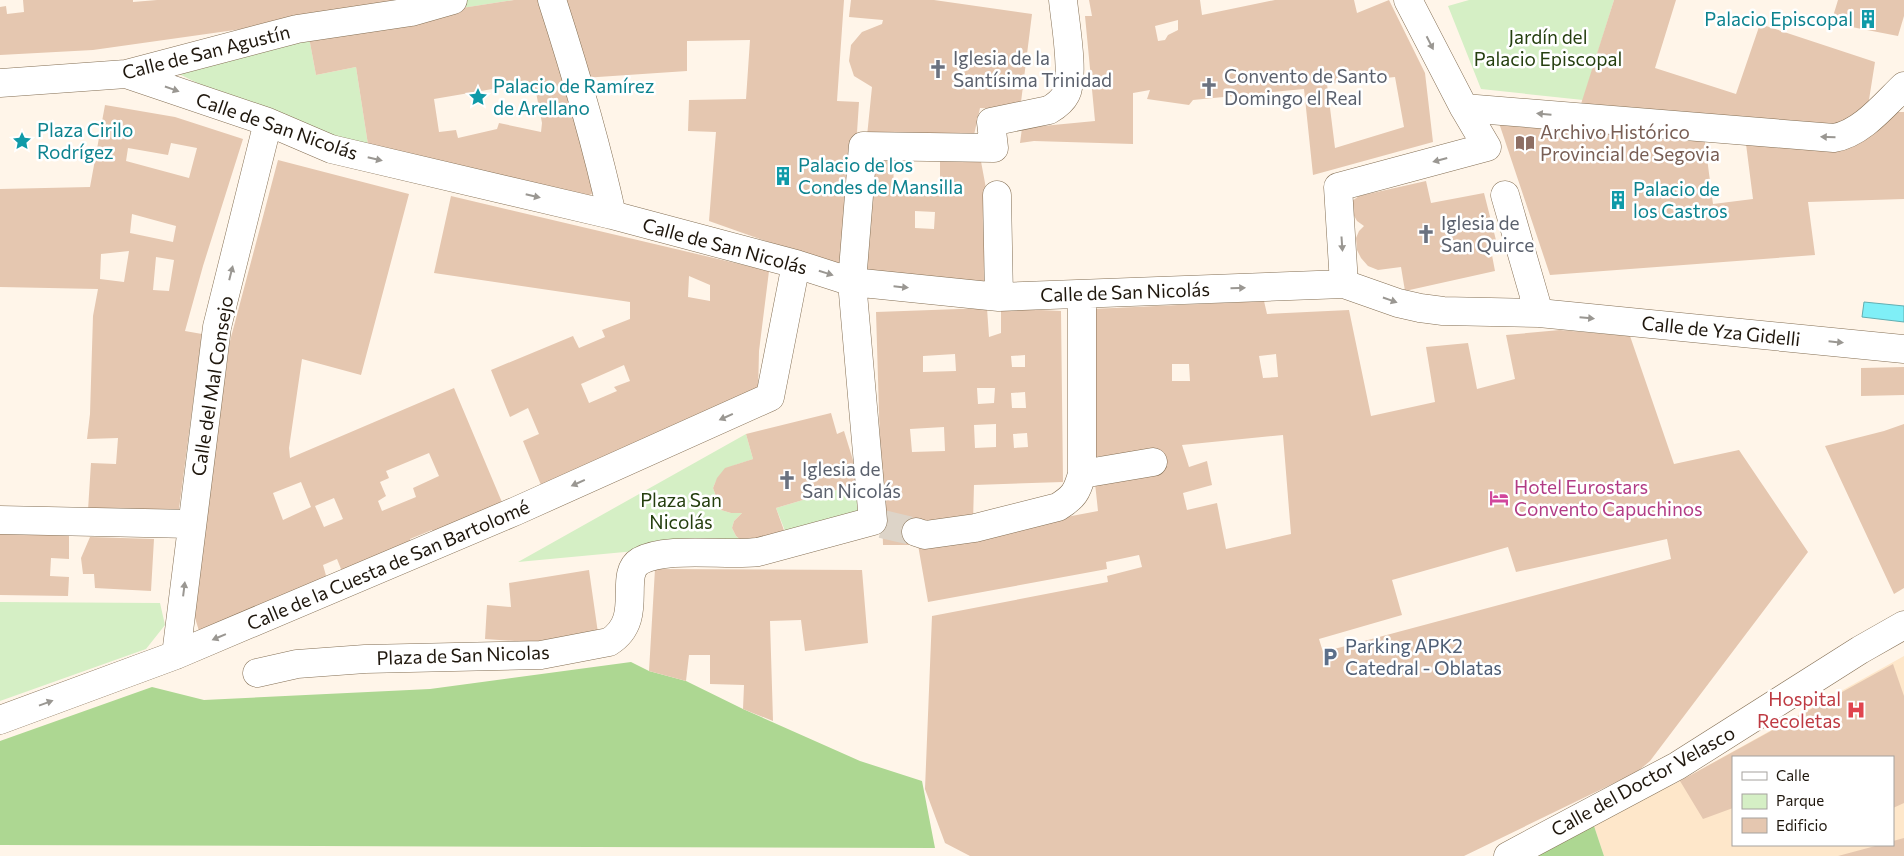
<svg xmlns="http://www.w3.org/2000/svg" width="1904" height="856" viewBox="0 0 1904 856" font-family="Commissioner,sans-serif">
<style>
.built{fill:#fee7ca;fill-rule:evenodd}
.green{fill:#d5efc5}
.forest{fill:#add792}
.water{fill:#7feff7;stroke:#62aeb1}
.building{fill:#e5c7b0;fill-rule:evenodd}
.lines{fill:none;stroke-linecap:round;stroke-linejoin:round}
.minor-tunnel{stroke:#ddd4c8;stroke-width:28;stroke-dasharray:28 14;stroke-linecap:butt}
.minor-casing{stroke:#846f54;stroke-width:29}
.minor{stroke:#fff;stroke-width:28}
.oneway{fill:#9a9792}
.labels{text-anchor:middle;stroke-width:5;stroke-linejoin:round;paint-order:stroke}
.culture-label{font-size:19px;fill:#0d838f;stroke:#fff;text-anchor:start}
.park-label{font-size:19px;fill:#253f0f;stroke:#fff}
.street-label{font-size:19px;fill:#1f170d;stroke:#fff}
.worship-label{font-size:19px;fill:#5b616d;stroke:#fff;text-anchor:start}
.education-label{font-size:19px;fill:#785e54;stroke:#fff;text-anchor:start}
.hotel-label{font-size:19px;fill:#b23c85;stroke:#fff;text-anchor:start}
.service-label{font-size:19px;fill:#4e5e75;stroke:#fff;text-anchor:start}
.health-label{font-size:19px;fill:#be3a42;stroke:#fff;text-anchor:end}
</style>
<rect width="100%" height="100%" fill="#fff5e9"/>
<path class="built" d="M1904,656v200h-300l-11,-33 87,-42zM1733,757h160v88h-160z"/>
<path class="green" d="M404,0h110l-109,17z
M1469,0h145l-31,100 -102,-11 -33,-83z
M308,32l8,43 40,-8 13,84 -93,-29 -99,-49z
M746,434l7,25c-20,7 -32,8 -40,29l8,22 10,3h11l-8,8 -2,7 4,8 6,5 -224,21z
M860,483l2,28 -75,25 -11,-28z
M0,602l160,1 5,22 -19,24 -146,52z"/>
<path class="forest" d="M631,662l18,9 37,10 57,28 117,52 62,20 13,67 -935,-3v-104l152,-54 52,13 226,-11z
M1593,823l11,33h-77z"/>
<path class="water" d="M1864,302l40,4v16l-42,-5z"/>
<path class="building" d="M23,0h110v2l24,-2h247l1,6 -312,44 -93,5v-48l6,-1 1,8 17,-2z
M514,0h31l49,192 -7,5 -218,-46 -13,-84 -40,8 -8,-43zM534,82l8,41 -1,9 -42,-9 -2,6 -39,9 -2,-8 -17,2 -5,-33z
M560,0h284l-7,101 22,1 -11,168 -139,-49 7,-89 -28,-1 1,-31 57,-1 4,-59 -63,1v30l-104,7z
M851,0h83l98,14 -12,96 -40,-2 -8,36 -105,-8 5,-49 -18,-11 -5,-15 2,-16 11,-13 20,-8 1,-4 -34,-3z
M1089,0h111l2,15 73,-15h79l3,13 32,-13 36,73 8,69 -120,33 -9,-86 -111,11 -4,5 -42,-6 3,-9 -17,3v51l-99,-3 -14,2 2,-15 73,-7 -10,-105h7zM1178,20v10l-10,5 -3,5 -7,1 -3,-15zM1395,77l9,50 -69,21 -8,-64z
M1614,0h62l-21,68 81,26 24,-70 115,38 -7,44 -39,28 -248,-30z
M1838,0h66v16l-6,20 -67,-13z
M105,105l70,12 68,22 -40,127 -18,65 17,3 -23,175 -91,1 3,-47 25,1 2,-26 -31,1 3,-25 3,-98 5,-27 -98,-2v-98l90,-2zM171,143l26,5 -8,30 -63,-17 2,-13 40,7zM132,214l44,12 -3,16 -43,-9zM129,251l-5,31 -24,-3 1,-25zM156,257l18,3 -5,31 -16,-1z
M1891,112h13v87l-96,3 7,53 -265,20 -51,-152 165,6 2,10 38,-4 9,69 40,-5 -7,-55h53v5l50,-2z
M980,156l10,54 2,76 -133,-14 8,-111h26l1,28 46,1v-29zM915,211l20,1 -1,17 -19,-1z
M278,160l131,34 -48,181 -59,-16 -13,89 1,10 164,-70 50,119 -69,29 -3,-6 -22,9 2,6 -69,29 -6,-15 -14,6 4,14 -128,52 -7,-23 38,-267zM429,453l10,23 -26,12 3,9 -34,14 -4,-10 8,-5 -6,-14 9,-4 -3,-7zM301,482l10,25 -28,13 -10,-27zM334,498l9,21 -19,8 -9,-21z
M1426,181l5,22 53,-10 14,55 -7,2 4,21 -90,20 -4,-24 -23,3 -10,-4 -7,-8 -4,-8 -1,-12 3,-7 5,-5 -7,-5 -5,-9v-11l7,-5z
M451,196l318,75 -10,80 -1,43 -217,91 -18,-44 16,-7 -11,-26 -18,9 -19,-47 82,-34 6,12 26,-11 -3,-7 28,-11v-17l-196,-29zM689,276l21,9v16l-22,-4zM624,365l6,16 -16,6 3,4 -28,12 -8,-19z
M1264,301l3,13 82,-4 22,106 64,-14 -9,-55 42,-4 9,46 38,-10 -9,-44 54,-5 70,6 44,128 65,-14 69,102 -158,209 -13,11 -173,84h-494l-25,-13 -20,-54 7,-173 176,-34 -1,-6 35,-9 -3,-12 -33,7 1,7 -179,33 -10,-57 180,-34 -3,-28 56,-31 -58,5 -1,-148zM1276,354l2,23 -15,1 -4,-22zM1172,364h17l1,17h-18zM1283,435l8,99 -65,15 -9,-46 -30,7 -4,-17 29,-8 -5,-24 -18,6 -7,-22zM1667,539l4,20 -348,93 -4,-13 83,-24 -10,-35 116,-33 8,25z
M987,308l2,29 12,-4v-25l60,3 2,171 -89,3 -1,37 -55,23h-35l-7,-233zM955,354l1,17 -33,1v-16zM1025,355v12h-13l-1,-11zM977,388h18l-1,15 -16,1zM1025,392l1,16h-14l-1,-15zM996,424v23l-21,1 -1,-23zM944,427l1,24 -33,1 -2,-23zM1027,433l1,14 -14,1 -1,-14z
M1904,367v28l-43,1v-28z
M831,413l6,21 7,-3 16,52 -84,25 10,28 -44,5 -6,-5 -4,-8 2,-7 8,-8h-11l-10,-3 -8,-22 4,-10 8,-10 28,-9 -7,-25z
M1904,424v164l-10,6 -69,-148 59,-15z
M0,531l69,4v24l-18,-1 -1,18 19,1 -1,19 -68,-1z
M90,537l64,2 -3,52 -56,-3 -1,-14h-11l-2,-16z
M655,569l207,1 6,73 -63,8 -4,-31 -31,1 3,100 -30,-12 1,-24 -34,-1v-29h-21l-3,26 -37,-10z
M589,570l9,63 -56,10 -57,-4 2,-34 24,2 -2,-24z
M1893,664l11,32v107l-11,5v-51h-160v51l-30,11 -23,-38z
M1904,838v18h-66l41,-11h14v-4z"/>
<g class="lines">
<path class="minor-tunnel" d="M882,524l34,8"/>
<g class="minor-casing">
<path id="minor" d="M552,0c23,71 44,142 60,215
M126,74l142,48 63,27 281,66 184,49 56,18 147,15 345,-13 54,19 22,5 23,3 96,2 365,36
M0,83l126,-9 171,-45 114,-17 42,-12
M1464,108l370,30c28,-5 50,-33 70,-52
M997,195l2,102
M1505,195l34,118
M1344,284l-6,-97 149,-40 -23,-39 -56,-108
M1082,474l71,-12
M0,520l192,4
M916,532l9,3 50,-7 83,-21c16,-10 19,-15 24,-33v-180
M176,655l41,-328 51,-205
M257,673l40,-9 68,-5 176,-4 68,-13c37,-23 8,-67 31,-81 26,-15 87,-5 118,-9l115,-31 -21,-239 11,-136 131,2 -3,-26 58,-12c7,-4 13,-8 17,-16 9,-18 -1,-72 -3,-94
M0,720l176,-65 340,-144 254,-114 26,-133
M1508,856l169,-90 183,-116 44,-25"/>
</g>
<use href="#minor" class="minor"/>
</g>
<defs><path id="oneway-solid" d="M-6-.8H1V-3.2L6.5 0L1 3.2V.8H-6Z" transform="scale(1.25)"/></defs>
<g class="oneway">
<use href="#oneway-solid" transform="translate(1430 43) rotate(63)"/>
<use href="#oneway-solid" transform="translate(172 89) rotate(19)"/>
<use href="#oneway-solid" transform="translate(1544 114) rotate(-175)"/>
<use href="#oneway-solid" transform="translate(1828 137) rotate(-178)"/>
<use href="#oneway-solid" transform="translate(375 159) rotate(13)"/>
<use href="#oneway-solid" transform="translate(1440 160) rotate(165)"/>
<use href="#oneway-solid" transform="translate(533 196) rotate(13)"/>
<use href="#oneway-solid" transform="translate(1342 244) rotate(86)"/>
<use href="#oneway-solid" transform="translate(231 273) rotate(-76)"/>
<use href="#oneway-solid" transform="translate(826 273) rotate(17)"/>
<use href="#oneway-solid" transform="translate(901 287) rotate(6)"/>
<use href="#oneway-solid" transform="translate(1238 288) rotate(-2)"/>
<use href="#oneway-solid" transform="translate(1390 300) rotate(19)"/>
<use href="#oneway-solid" transform="translate(1587 318) rotate(5)"/>
<use href="#oneway-solid" transform="translate(1836 342) rotate(6)"/>
<use href="#oneway-solid" transform="translate(726 417) rotate(156)"/>
<use href="#oneway-solid" transform="translate(578 483) rotate(156)"/>
<use href="#oneway-solid" transform="translate(184 589) rotate(-83)"/>
<use href="#oneway-solid" transform="translate(219 637) rotate(157)"/>
<use href="#oneway-solid" transform="translate(46 703) rotate(-20)"/>
</g>
<defs>
<g id="building-bare" transform="scale(1.5)"><path d="M-4-6H4V6H1V3H-1V6H-4ZM-2.5-4.3h1.7v1.8h-1.7ZM.8-4.3h1.7v1.8H.8ZM-2.5-1h1.7V.8h-1.7ZM.8-1h1.7V.8H.8Z" fill="#0f9aa8" stroke="#fff" stroke-width="2.5" paint-order="stroke"/></g>
<g id="church-bare" transform="scale(1.5)"><path d="M-1.2-6h2.4v3.5h3.3v2.4h-3.3V6h-2.4V-.1h-3.3v-2.4h3.3Z" fill="#6b7280" stroke="#fff" stroke-width="2.5" paint-order="stroke"/></g>
<g id="sight-bare" transform="scale(1.5)"><path d="M0-6L1.8-2.2L6-1.7L2.9 1.2L3.7 5.4L0 3.3L-3.7 5.4L-2.9 1.2L-6-1.7L-1.8-2.2Z" fill="#0f9aa8" stroke="#fff" stroke-width="2.5" paint-order="stroke"/></g>
<g id="library-bare" transform="scale(1.5)"><path d="M-6-4Q-3-5.5-.7-3.5V5Q-3 3-6 4ZM6-4Q3-5.5 .7-3.5V5Q3 3 6 4Z" fill="#8d6e63" stroke="#fff" stroke-width="2.5" paint-order="stroke"/></g>
<g id="hotel-bare" transform="scale(1.5)"><path d="M-6-4.5h1.5V1H6V5H4.5V3h-9V5H-6ZM-4 0a1.8 1.8 0 1 1 3.6 0ZM.5 0V-2.5h3Q6-2.5 6 0Z" fill="#d1479c" stroke="#fff" stroke-width="2.5" paint-order="stroke"/></g>
<g id="parking-bare" transform="scale(1.5)"><path d="M-3.5-5.5H1a3.5 3.5 0 0 1 0 7H-1V5.5H-3.5ZM-1-3.4V-.6H.8a1.4 1.4 0 0 0 0-2.8Z" fill="#5c6f8a" stroke="#fff" stroke-width="2.5" paint-order="stroke"/></g>
<g id="hospital-bare" transform="scale(1.5)"><path d="M-5-5h3v3.5h4V-5h3V5h-3V1.5h-4V5h-3Z" fill="#e0444e" stroke="#fff" stroke-width="2.5" paint-order="stroke"/></g>
</defs>
<g fill-rule="evenodd">
<use href="#building-bare" x="1868" y="19"/>
<use href="#church-bare" x="938" y="69"/>
<use href="#church-bare" x="1209" y="87"/>
<use href="#sight-bare" x="478" y="97"/>
<use href="#sight-bare" x="22" y="141"/>
<use href="#library-bare" x="1525" y="143"/>
<use href="#building-bare" x="783" y="176"/>
<use href="#building-bare" x="1618" y="200"/>
<use href="#church-bare" x="1426" y="234"/>
<use href="#church-bare" x="787" y="480"/>
<use href="#hotel-bare" x="1499" y="498"/>
<use href="#parking-bare" x="1330" y="657"/>
<use href="#hospital-bare" x="1856" y="710"/>
</g>
<g class="labels">
<g class="culture-label">
<text x="1853" y="26" text-anchor="end">Palacio Episcopal</text>
<text x="493" y="93">Palacio de Ramírez<tspan x="493" dy="22">de Arellano</tspan></text>
<text x="37" y="137">Plaza Cirilo<tspan x="37" dy="22">Rodrígez</tspan></text>
<text x="798" y="172">Palacio de los<tspan x="798" dy="22">Condes de Mansilla</tspan></text>
<text x="1633" y="196">Palacio de<tspan x="1633" dy="22">los Castros</tspan></text>
</g>
<g class="park-label">
<text x="1548" y="44">Jardín del<tspan x="1548" dy="22">Palacio Episcopal</tspan></text>
<text x="681" y="507">Plaza San<tspan x="681" dy="22">Nicolás</tspan></text>
</g>
<g class="street-label">
<text transform="translate(206 52) rotate(-14)" y="7">Calle de San Agustín</text>
<text transform="translate(277 126) rotate(19)" y="7">Calle de San Nicolás</text>
<text transform="translate(725 246) rotate(15)" y="7">Calle de San Nicolás</text>
<text transform="translate(1125 292) rotate(-2)" y="7">Calle de San Nicolás</text>
<text transform="translate(1721 331) rotate(6)" y="7">Calle de Yza Gidelli</text>
<text transform="translate(212 386) rotate(-81)" y="7">Calle del Mal Consejo</text>
<text transform="translate(388 565) rotate(-23)" y="7">Calle de la Cuesta de San Bartolomé</text>
<text transform="translate(463 655) rotate(-2)" y="7">Plaza de San Nicolas</text>
<text transform="translate(1643 781) rotate(-29)" y="7">Calle del Doctor Velasco</text>
</g>
<g class="worship-label">
<text x="953" y="65">Iglesia de la<tspan x="953" dy="22">Santísima Trinidad</tspan></text>
<text x="1224" y="83">Convento de Santo<tspan x="1224" dy="22">Domingo el Real</tspan></text>
<text x="1441" y="230">Iglesia de<tspan x="1441" dy="22">San Quirce</tspan></text>
<text x="802" y="476">Iglesia de<tspan x="802" dy="22">San Nicolás</tspan></text>
</g>
<g class="education-label">
<text x="1540" y="139">Archivo Histórico<tspan x="1540" dy="22">Provincial de Segovia</tspan></text>
</g>
<g class="hotel-label">
<text x="1514" y="494">Hotel Eurostars<tspan x="1514" dy="22">Convento Capuchinos</tspan></text>
</g>
<g class="service-label">
<text x="1345" y="653">Parking APK2<tspan x="1345" dy="22">Catedral - Oblatas</tspan></text>
</g>
<g class="health-label">
<text x="1841" y="706">Hospital<tspan x="1841" dy="22">Recoletas</tspan></text>
</g>
</g>
<rect x="1732" y="756" width="162" height="90" fill="#ffffff" stroke="#a5a29e"/>
<rect x="1742" y="772" width="25" height="8" fill="#ffffff" stroke="#a5a29e"/>
<text x="1776" y="781" font-size="15" fill="#1f170d">Calle</text>
<rect x="1742" y="794" width="25" height="15" fill="#d5efc5" stroke="#a5a29e"/>
<text x="1776" y="806" font-size="15" fill="#1f170d">Parque</text>
<rect x="1742" y="818" width="25" height="15" fill="#e5c7b0" stroke="#a5a29e"/>
<text x="1776" y="831" font-size="15" fill="#1f170d">Edificio</text>
</svg>
